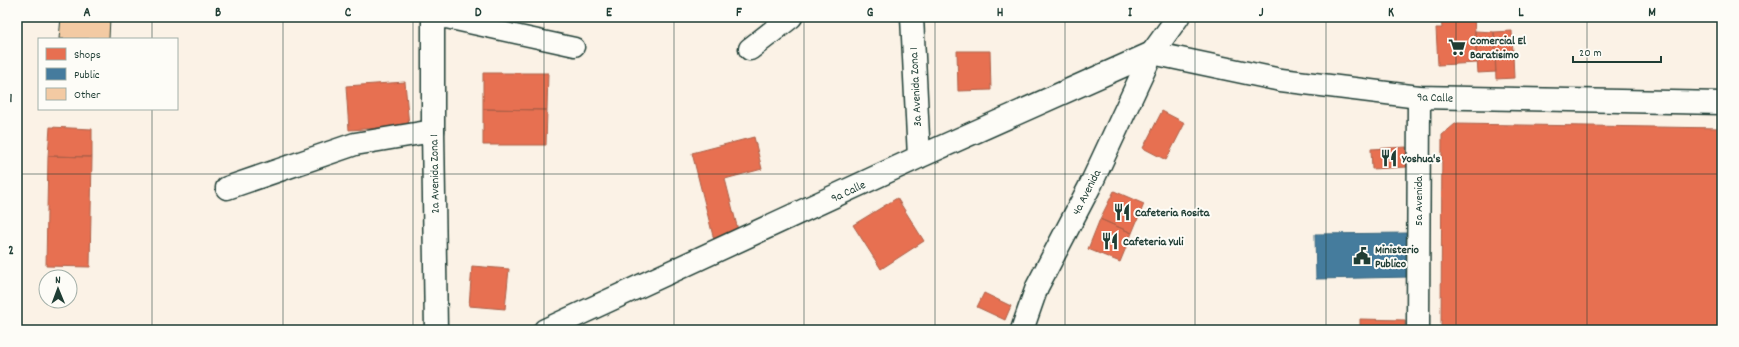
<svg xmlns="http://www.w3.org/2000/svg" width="1739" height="347" viewBox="0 0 1739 347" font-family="Dekko,sans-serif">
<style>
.shops{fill:#e76f51;stroke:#ab6048}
.public{fill:#457b9d;stroke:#3a687e}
.building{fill:#f3caa3;stroke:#1f3d34}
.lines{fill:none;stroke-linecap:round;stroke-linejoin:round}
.lane-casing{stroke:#1f3d34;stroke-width:21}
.street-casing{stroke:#1f3d34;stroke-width:25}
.secondary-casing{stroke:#1f3d34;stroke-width:25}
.lane{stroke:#fdfcf7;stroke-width:18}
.street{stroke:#fdfcf7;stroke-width:22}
.secondary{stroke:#fdfcf7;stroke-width:22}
.grid{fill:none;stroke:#1f3d34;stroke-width:1;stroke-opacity:0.55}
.labels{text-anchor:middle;stroke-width:4;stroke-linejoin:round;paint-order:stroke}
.poi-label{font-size:12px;font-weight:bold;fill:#1f3d34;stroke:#fdfcf7;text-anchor:start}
.street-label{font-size:12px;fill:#1f3d34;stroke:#fdfcf7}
.neatline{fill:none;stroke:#1f3d34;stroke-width:1.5}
.grid-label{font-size:13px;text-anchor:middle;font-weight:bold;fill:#1f3d34}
</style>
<rect width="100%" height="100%" fill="#fbf2e6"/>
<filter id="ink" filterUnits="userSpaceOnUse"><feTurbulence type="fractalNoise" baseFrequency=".025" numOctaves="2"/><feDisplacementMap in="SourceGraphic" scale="8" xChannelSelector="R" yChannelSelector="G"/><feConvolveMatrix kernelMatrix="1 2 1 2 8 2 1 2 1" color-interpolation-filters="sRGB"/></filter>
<g filter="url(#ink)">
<path class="shops" d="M1241,17h12l-2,5z
M1441,17h33l3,46 -39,2 -2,-37h6z
M1475,31l19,1 2,40 -18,1z
M1512,31l2,47 -18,1 -2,-47z
M957,51h33l1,39 -33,1z
M483,73h65l-1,37 -64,-1z
M405,82l4,44 -60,4 -3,-44z
M483,109l64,1 -1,35h-63z
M1162,111l23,12 -19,37 -23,-12z
M1455,124l267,4v202h-281l1,-195z
M50,127l42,2v28l-44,-1z
M754,137l8,32 -37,10 14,55 -25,6 -22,-87z
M1406,147l1,20 -35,2 -1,-20z
M48,156l44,1 -2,110 -44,-1z
M1114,191l30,13 -12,29 -32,-14z
M897,198l27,43 -43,28 -28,-44z
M1100,219l32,14 -12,29 -32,-13z
M472,266l37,3 -4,40 -36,-3z
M984,293l27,13 -6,14 -28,-13z
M1360,319l45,1v10h-45z"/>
<path class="public" d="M1408,233l1,44 -93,2 -1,-45z"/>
<path class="building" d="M61,17h49l-1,22h-50z"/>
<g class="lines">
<g class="lane-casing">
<path id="lane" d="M433,20l13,-1 129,28"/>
</g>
<g class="street-casing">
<path id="street" d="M750,49l41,-32
M227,188l128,-44 78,-13
M1022,330l15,-43 54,-103 61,-131 26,-36
M1418,330l1,-233"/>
</g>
<g class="secondary-casing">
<path id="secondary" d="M433,17v114l3,199
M912,17l7,140
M545,330l374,-173 233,-104 129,27 138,17 303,6"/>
</g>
<use href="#lane" class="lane"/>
<use href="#street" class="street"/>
<use href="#secondary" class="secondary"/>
</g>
</g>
<path class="grid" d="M152,17v22M283,17v313M413,17v313M544,17v313M674,17v313M804,17v313M935,17v313M1065,17v313M1195,17v313M1326,17v313M1456,17v313M1587,17v313M152,109v221M17,174h1705"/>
<defs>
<g id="supermarket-bare" transform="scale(1.38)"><path d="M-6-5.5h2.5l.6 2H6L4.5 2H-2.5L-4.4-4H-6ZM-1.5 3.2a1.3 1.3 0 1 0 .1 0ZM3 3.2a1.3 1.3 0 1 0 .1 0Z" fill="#1f3d34" stroke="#fdfcf7" stroke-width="2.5" paint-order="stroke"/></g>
<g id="restaurant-bare" transform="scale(1.38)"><path d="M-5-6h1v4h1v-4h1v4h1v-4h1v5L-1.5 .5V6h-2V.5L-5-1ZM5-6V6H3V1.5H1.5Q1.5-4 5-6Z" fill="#1f3d34" stroke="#fdfcf7" stroke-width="2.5" paint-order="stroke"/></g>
<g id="civic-bare" transform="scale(1.38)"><path d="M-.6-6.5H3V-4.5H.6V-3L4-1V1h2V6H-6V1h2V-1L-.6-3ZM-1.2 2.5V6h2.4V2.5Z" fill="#1f3d34" stroke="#fdfcf7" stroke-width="2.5" paint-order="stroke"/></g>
</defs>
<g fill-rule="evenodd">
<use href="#supermarket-bare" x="1457" y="47"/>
<use href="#restaurant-bare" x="1389" y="158"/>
<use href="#restaurant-bare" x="1122" y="212"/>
<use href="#restaurant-bare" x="1110" y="241"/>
<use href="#civic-bare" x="1362" y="256"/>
</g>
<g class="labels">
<g class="poi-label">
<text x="1470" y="44">Comercial El<tspan x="1470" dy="14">Baratisimo</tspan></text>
<text x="1402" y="162">Yoshua's</text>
<text x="1135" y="216">Cafeteria Rosita</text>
<text x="1123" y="245">Cafeteria Yuli</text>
<text x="1375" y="253">Ministerio<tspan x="1375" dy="14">Publico</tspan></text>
</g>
<g class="street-label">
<text transform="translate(915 87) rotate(-93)" y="4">3a Avenida Zona 1</text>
<text transform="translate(1435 97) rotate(2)" y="4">9a Calle</text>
<text transform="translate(434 174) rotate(-91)" y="4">2a Avenida Zona 1</text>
<text transform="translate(848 191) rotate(-25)" y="4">9a Calle</text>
<text transform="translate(1086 192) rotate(-63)" y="4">4a Avenida</text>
<text transform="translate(1418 201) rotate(-90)" y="4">5a Avenida</text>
</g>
</g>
<rect width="1739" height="347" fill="none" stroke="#fdfcf7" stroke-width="44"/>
<rect x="38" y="38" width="140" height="72" fill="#fdfcf7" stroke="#a4b0a9"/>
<rect x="46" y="48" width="20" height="12" fill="#e76f51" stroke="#a4b0a9"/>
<text x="74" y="58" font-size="12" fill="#1f3d34">Shops</text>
<rect x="46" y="68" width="20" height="12" fill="#457b9d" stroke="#a4b0a9"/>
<text x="74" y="78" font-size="12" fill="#1f3d34">Public</text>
<rect x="46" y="88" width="20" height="12" fill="#f3caa3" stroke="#a4b0a9"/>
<text x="74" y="98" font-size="12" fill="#1f3d34">Other</text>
<g transform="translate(58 289) rotate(359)"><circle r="19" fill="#fdfcf7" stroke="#a4b0a9"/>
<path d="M0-3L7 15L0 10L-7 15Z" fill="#1f3d34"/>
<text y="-6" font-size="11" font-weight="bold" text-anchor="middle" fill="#1f3d34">N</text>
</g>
<path d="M1573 56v6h88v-6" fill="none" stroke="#1f3d34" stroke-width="2"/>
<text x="1579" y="56" font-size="12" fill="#1f3d34" stroke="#fdfcf7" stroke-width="3" paint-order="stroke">20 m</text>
<rect x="22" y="22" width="1695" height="303" class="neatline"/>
<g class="grid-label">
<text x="87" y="16">A</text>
<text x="218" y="16">B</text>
<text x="348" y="16">C</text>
<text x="478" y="16">D</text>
<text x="609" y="16">E</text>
<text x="739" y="16">F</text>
<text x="870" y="16">G</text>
<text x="1000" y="16">H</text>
<text x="1130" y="16">I</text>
<text x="1261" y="16">J</text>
<text x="1391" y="16">K</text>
<text x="1521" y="16">L</text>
<text x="1652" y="16">M</text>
<text x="11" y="102">1</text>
<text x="11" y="254">2</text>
</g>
</svg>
